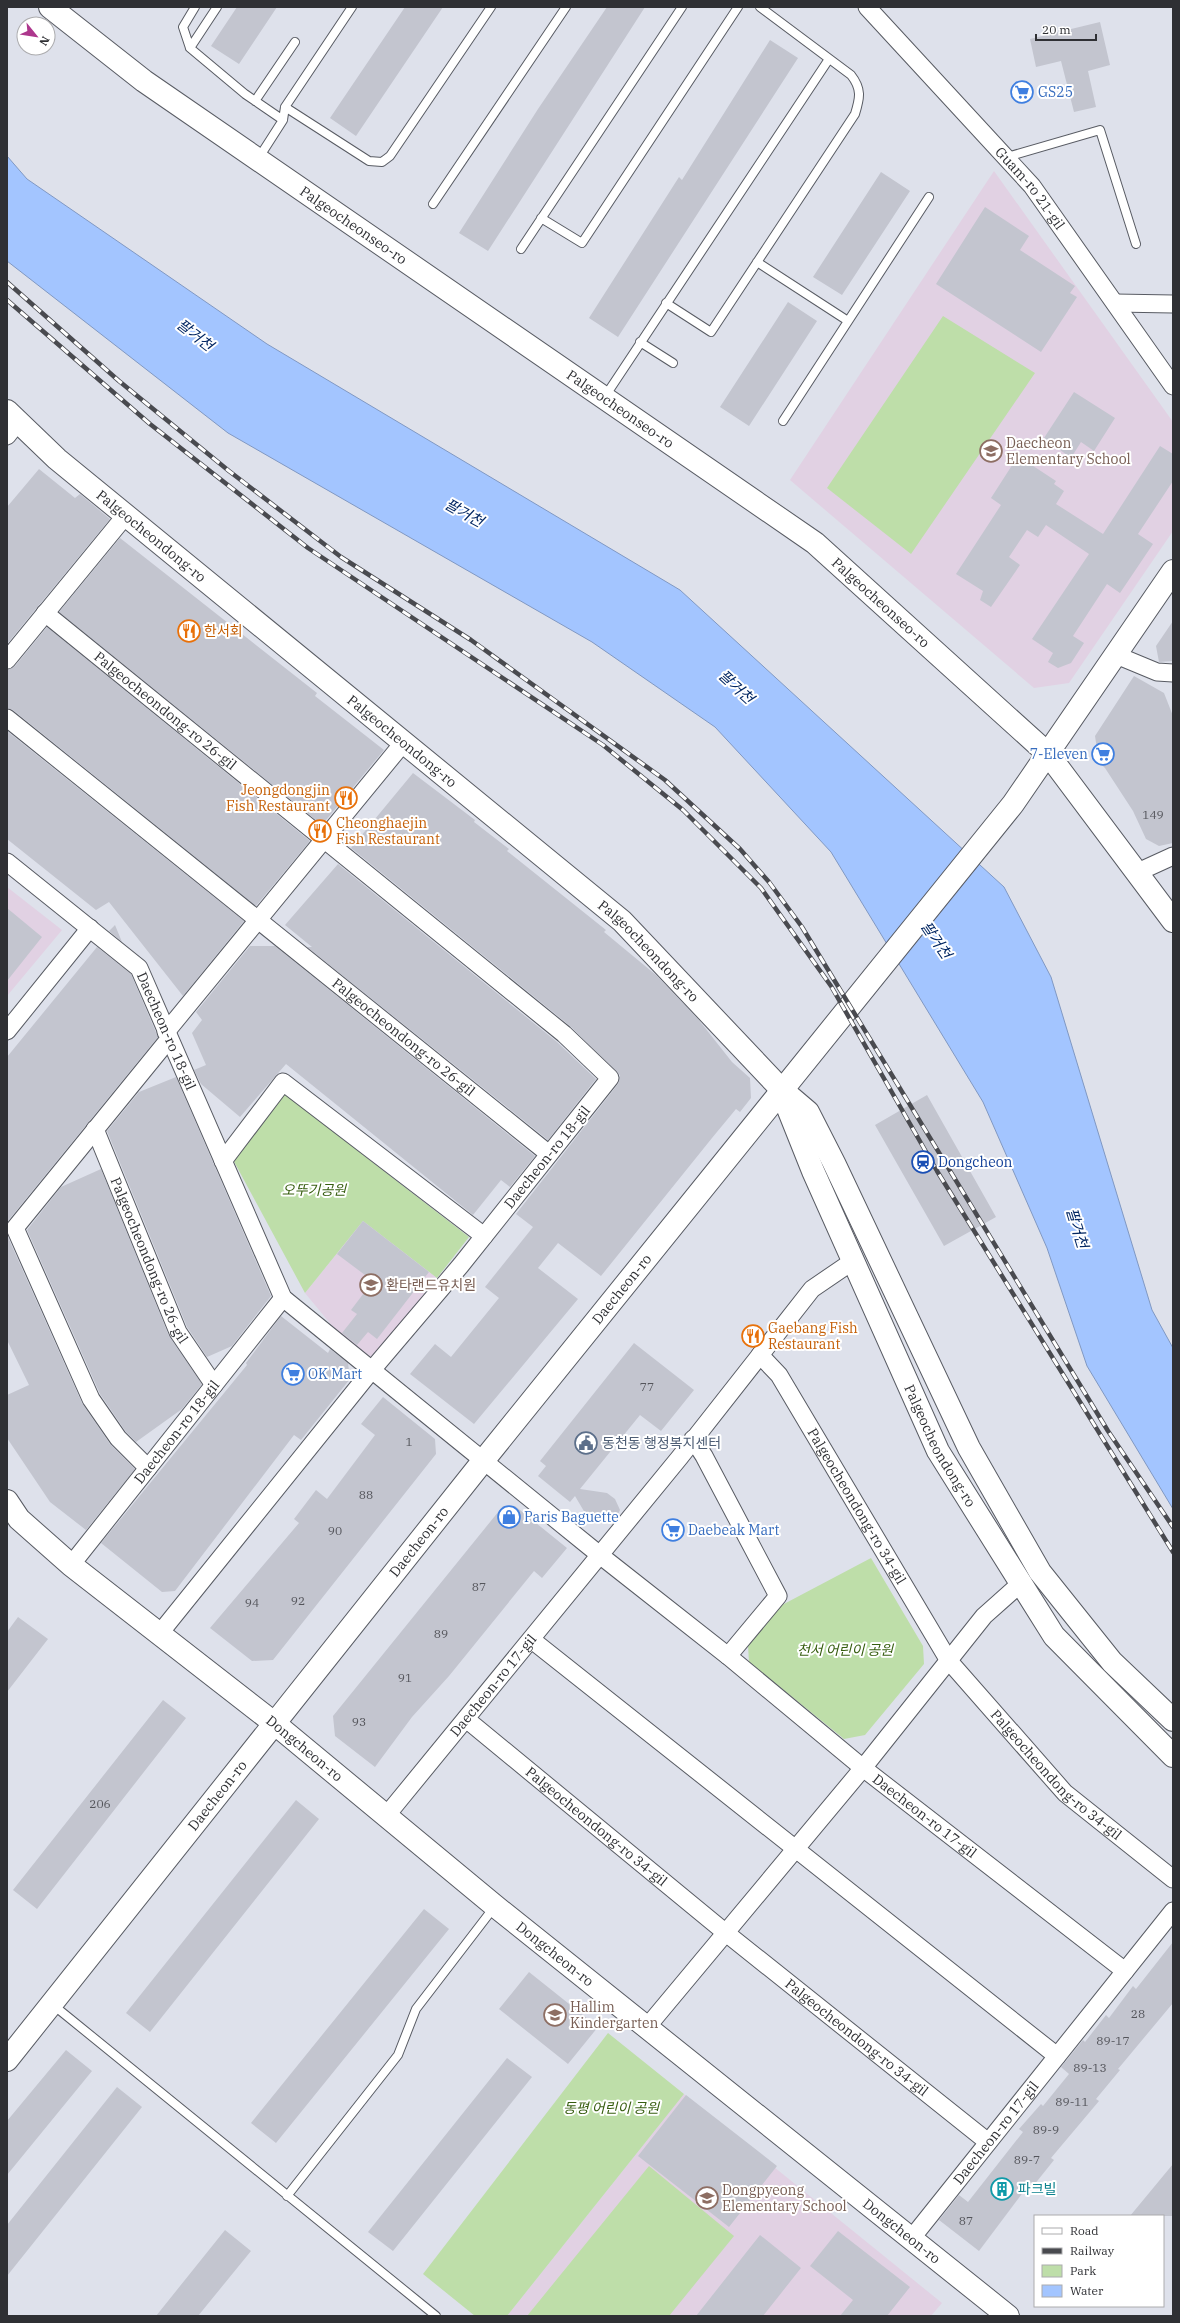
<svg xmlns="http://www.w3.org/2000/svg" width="1180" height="2323" viewBox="0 0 1180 2323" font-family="'IBM Plex Serif','Noto Sans KR',serif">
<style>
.education{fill:#e1d1e3}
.green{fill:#bedea9}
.water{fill:#a3c5ff;stroke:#8098c2}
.building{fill:#c3c5cf}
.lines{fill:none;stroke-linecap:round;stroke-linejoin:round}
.lane-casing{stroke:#585b63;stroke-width:10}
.street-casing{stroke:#585b63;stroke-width:19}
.secondary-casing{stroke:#585b63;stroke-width:24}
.lane{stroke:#fff;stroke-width:8}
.street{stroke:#fff;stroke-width:17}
.secondary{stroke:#fff;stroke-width:22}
.rail-casing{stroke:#494a4f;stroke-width:4.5}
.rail{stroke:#fff;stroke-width:3;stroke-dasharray:9;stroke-linecap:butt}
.labels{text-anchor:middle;stroke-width:4;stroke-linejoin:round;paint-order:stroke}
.number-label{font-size:12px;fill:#54555b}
.shop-label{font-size:14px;fill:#366cbe;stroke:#fff;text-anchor:start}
.street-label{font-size:14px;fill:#2f3034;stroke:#fff}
.education-label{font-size:14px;fill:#785e54;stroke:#fff;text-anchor:start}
.food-label{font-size:14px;fill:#c56008;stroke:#fff;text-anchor:start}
.transit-label{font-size:14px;fill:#164399;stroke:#fff;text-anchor:start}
.park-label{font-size:14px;font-style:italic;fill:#365d0f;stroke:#fff}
.service-label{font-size:14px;fill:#4e5e75;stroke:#fff;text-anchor:start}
.culture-label{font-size:14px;fill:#0d838f;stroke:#fff;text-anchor:start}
.water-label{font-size:15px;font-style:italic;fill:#032763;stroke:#fff}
</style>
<rect width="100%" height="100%" fill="#dee1eb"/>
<path class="education" d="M994,171l179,251v109l-104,152 -35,5 -244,-208z
M7,887l55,43 -55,66z
M363,1221l74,57 -64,80 -30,-19 -38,-46z
M684,2094l258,209 -11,13h-424z"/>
<path class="green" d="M943,316l92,57 -124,181 -84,-66z
M282,1092l187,145 -32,41 -74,-57 -58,72 -74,-137z
M871,1558l52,88 1,18 -59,71 -21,4 -95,-77 -1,-17 34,-40z
M608,2033l76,61 -177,222h-32l-52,-42z
M649,2166l85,70 -65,80h-142z"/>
<path class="water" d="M7,156l20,23 240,165 413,246 324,297 47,90 101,333 21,38v161l-86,-143 -40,-118 -64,-146 -152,-250 -116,-125 -123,-85 -364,-209 -221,-172z"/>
<path class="building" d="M237,7h40l-38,57 -28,-18z
M405,7h38l-87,129 -26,-18z
M607,7h38l-157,244 -29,-18 79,-124z
M1100,22l10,43 -22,6 8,36 -22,5 -13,-51 -25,6 -6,-28z
M770,40l28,18 -180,279 -29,-19 90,-141 3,3z
M881,172l29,19 -68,104 -29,-18z
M985,207l44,29 -9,14 55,36 -5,7 7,4 -36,55 -105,-68z
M788,302l29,19 -68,105 -29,-19z
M1074,392l41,26 -21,33 -13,-9 -10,16 -27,-20z
M1160,446l13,8v27l-35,53 15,10 -33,49 -13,-9 -34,52 11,7 -13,20 -13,5 -10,-6 5,-9 -21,-14 57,-85 -43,-29 -8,12 -11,-7 -18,27 11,8 -29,42 -11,-7 3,-9 -27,-17 45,-69 -10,-7 27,-42 38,25 -2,3 10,7 -8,13 47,30z
M39,469l36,29 5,-4 30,25 -103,125v-137z
M120,538l197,155 -2,3 69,54 -62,75 -263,-213z
M1173,621v40l-14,1 -3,-16z
M47,627l263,214 -54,65 -243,-196 -6,-2v-38l8,-4z
M1134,676l30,17 9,23v127l-14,3 -13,-7 -13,-28 -28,-43 -6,-6 -4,-26z
M7,731l237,190 -61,75 -74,-94 -13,8 -89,-71z
M413,773l62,47 -1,2 35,27 -2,2 99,79 -2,2 52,43 42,44 34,43 18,16 1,20 -11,14 -4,-3 -24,29 -111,138 -43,-33 -20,25 40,31 -104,125 -64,-50 25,-30 16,13 48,-59 -14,-11 48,-60 -17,-13 102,-130 2,-9 -50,-49 -219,-178z
M338,864l219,178 39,37 -48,61 -241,-193h5l-27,-22z
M7,908l35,29 -35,44z
M115,925l7,17 -13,-11z
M250,946h25l260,210 -25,31 -9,-7 -28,35 -187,-151 -46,53 -39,-33 -7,-14 12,-5 -14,-32 10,-13 -6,-8z
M97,947l34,27 27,63 -151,185v-165z
M176,1077l95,219 -39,50 -25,11 -20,-30 -80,-196 32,-39z
M927,1095l69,122 -52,29 -69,-121z
M101,1169l68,167 33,48 -20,25 -46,33 -10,-10 -26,-38 -73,-164 34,-43z
M363,1221l66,51 -52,67 -9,-7 -11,13 -15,-12 15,-19 -6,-4 22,-29 -36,-27z
M7,1235l75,168 28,41 25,25 -49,61 -36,-28 -43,-64v-43l22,-10 -22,-45z
M281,1316l47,37 2,-4 18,14 2,16 -49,61 -7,-5 -119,156 -13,1 -61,-49 146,-178 -1,-2z
M634,1343l60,47 -33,41 -21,-16 -60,74 27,4 8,6 5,11 -5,10 -10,2h-11l-6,-4 -13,-22 -5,6 -32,-26 8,-10 -6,-5z
M383,1397l52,42 1,15 -163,206 -21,1 -42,-33 89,-105 -5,-4 22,-29 11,9 48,-64 -14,-11z
M503,1506h12l52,42 -25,30 -8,-7 -85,105 -37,41 -37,50 -40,-31 -2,-20z
M18,1617l30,22 -41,53v-60z
M163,1700l23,18 -149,191 -24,-19z
M296,1800l23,19 -169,213 -24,-19z
M424,1909l25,20 -173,214 -25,-20z
M1173,1942v61l-55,66 2,1 -24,29 3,2 -48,57 3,2 -20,25 -4,-2 -51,68 -40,-31 20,-25 9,7 55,-70 -4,-3 22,-25 2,2 26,-32 -8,-7 22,-27 2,2 21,-27 3,3 24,-32 3,3z
M529,1972l69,55 -30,37 -69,-55z
M66,2050l26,21 -85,104v-54z
M507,2058l25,19 -139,174 -25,-19z
M117,2087l25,20 -135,169v-51z
M686,2095l91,71 -48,61 -91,-71z
M1173,2164v52h-43z
M225,2230l26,21 -53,65h-42z
M838,2231l72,56 -23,29h-47l13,-16 -43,-34z
M760,2235l41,33 -38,48h-67z"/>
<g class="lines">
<g class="lane-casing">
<path id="lane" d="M217,7l-27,41 55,46 38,26
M190,48l-7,-21 12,-20
M255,101l40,-59
M285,107l84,54 13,1 8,-6 101,-149
M1007,157l93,-27 36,114
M258,159l25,-39 2,-13 67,-100
M433,204l133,-197
M541,218l41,25 156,-236
M521,249l161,-242
M757,262l91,59
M666,303l45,29 144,-218c5,-16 7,-25 -4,-39l-91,-68
M640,342l33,21
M604,398l225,-339
M783,421l146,-224
M52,2004l384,312
M287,2196l111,-141 18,-46 79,-103"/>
</g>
<g class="street-casing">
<g id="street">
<path id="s1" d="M867,7l165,179 141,200"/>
<path d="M1115,303l58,1"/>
<path d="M7,436l11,-14"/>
<path id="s2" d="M45,613l519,421 46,44 -149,187 -90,106 -211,262"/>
<path d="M1116,655l41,17 16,1"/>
<path d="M7,660l119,-145"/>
<path id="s3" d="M7,718l542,436"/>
<path id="s4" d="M7,862l132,106 144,330 318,258 127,100 135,112 262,203"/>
<path d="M1138,872l35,-16"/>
<path d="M7,1031l83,-103"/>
<path d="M166,1032l238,-290"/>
<path id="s5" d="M95,1129l83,203 36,53"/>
<path d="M223,1161l60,-79 201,154"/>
<path id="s6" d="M760,1355l19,20 170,286 116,132 108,86"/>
<path d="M693,1439l11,17 74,140 -50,60"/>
<path d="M148,1468l-30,-30 -27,-39 -76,-171 154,-189"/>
<path id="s7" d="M71,1565l212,-267"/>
<path d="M532,1640l525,416"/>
<path id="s8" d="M466,1719l260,214 262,209"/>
<path id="s9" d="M386,1816l294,-359 132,-168 41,-28"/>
<path d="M647,2027l216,-259 121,-152 37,-33"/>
<path id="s10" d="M911,2239l262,-328"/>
</g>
</g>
<g class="secondary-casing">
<g id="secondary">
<path id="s11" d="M50,7l94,74 671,462 233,211 125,167"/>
<path id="s12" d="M7,411l50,48 565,462 159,168 27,23 26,51 135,285 71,124 72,90 61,58"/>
<path id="s13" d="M781,1091l32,80 125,280 116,185 119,120"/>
<path id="s14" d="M7,1501l12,18 52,46 203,158 221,183 513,410"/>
<path id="s15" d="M7,2060l476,-599 530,-657 160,-233"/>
</g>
</g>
<use href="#lane" class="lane"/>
<use href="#street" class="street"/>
<use href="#secondary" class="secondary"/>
<g class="rail-casing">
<path id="rail" d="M7,282l112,99 110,90 112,86 130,83 194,140 75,69 29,33 33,45 306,504 65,96
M7,300l143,124 158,124 295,197 80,65 78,78 70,98 106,185 236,381"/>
</g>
<use href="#rail" class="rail"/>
</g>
<defs>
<g id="supermarket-ring" transform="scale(1.15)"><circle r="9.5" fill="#fff" stroke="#3f7fe0" stroke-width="1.5"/><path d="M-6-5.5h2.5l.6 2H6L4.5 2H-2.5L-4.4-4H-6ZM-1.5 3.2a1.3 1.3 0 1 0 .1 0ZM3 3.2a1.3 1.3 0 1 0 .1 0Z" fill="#3f7fe0"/></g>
<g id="school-ring" transform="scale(1.15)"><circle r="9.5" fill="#fff" stroke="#8d6e63" stroke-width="1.5"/><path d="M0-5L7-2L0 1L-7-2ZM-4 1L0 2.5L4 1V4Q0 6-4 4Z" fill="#8d6e63"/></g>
<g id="restaurant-ring" transform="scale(1.15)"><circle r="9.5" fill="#fff" stroke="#e8710a" stroke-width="1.5"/><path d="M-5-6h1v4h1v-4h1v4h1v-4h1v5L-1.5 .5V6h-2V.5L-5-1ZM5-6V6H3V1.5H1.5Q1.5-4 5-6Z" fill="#e8710a"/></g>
<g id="station-ring" transform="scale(1.15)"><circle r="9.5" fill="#fff" stroke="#1a4fb4" stroke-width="1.5"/><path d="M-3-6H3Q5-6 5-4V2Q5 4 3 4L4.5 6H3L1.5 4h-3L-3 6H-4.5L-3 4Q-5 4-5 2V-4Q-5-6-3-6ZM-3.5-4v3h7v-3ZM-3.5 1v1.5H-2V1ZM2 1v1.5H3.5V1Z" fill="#1a4fb4"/></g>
<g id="civic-ring" transform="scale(1.15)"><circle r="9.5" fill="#fff" stroke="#5c6f8a" stroke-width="1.5"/><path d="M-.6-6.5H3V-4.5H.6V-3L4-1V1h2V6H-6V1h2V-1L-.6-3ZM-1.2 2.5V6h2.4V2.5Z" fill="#5c6f8a"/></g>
<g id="shop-ring" transform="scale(1.15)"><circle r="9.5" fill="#fff" stroke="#3f7fe0" stroke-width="1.5"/><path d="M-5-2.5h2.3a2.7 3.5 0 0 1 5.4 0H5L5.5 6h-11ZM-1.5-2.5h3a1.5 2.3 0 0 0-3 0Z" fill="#3f7fe0"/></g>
<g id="building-ring" transform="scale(1.15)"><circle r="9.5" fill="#fff" stroke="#0f9aa8" stroke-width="1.5"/><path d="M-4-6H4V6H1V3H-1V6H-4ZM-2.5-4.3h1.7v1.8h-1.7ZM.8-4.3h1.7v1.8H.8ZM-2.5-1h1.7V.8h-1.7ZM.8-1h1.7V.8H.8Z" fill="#0f9aa8"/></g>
</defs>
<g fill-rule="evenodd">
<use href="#supermarket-ring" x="1022" y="92"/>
<use href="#school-ring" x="991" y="451"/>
<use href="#restaurant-ring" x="189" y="631"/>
<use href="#supermarket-ring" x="1103" y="754"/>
<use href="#restaurant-ring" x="346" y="798"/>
<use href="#restaurant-ring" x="320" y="831"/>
<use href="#station-ring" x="923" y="1162"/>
<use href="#school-ring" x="371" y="1285"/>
<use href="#restaurant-ring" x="753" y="1336"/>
<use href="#supermarket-ring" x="293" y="1374"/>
<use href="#civic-ring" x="586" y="1443"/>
<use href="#shop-ring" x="509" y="1517"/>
<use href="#supermarket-ring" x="673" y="1530"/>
<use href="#school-ring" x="555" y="2015"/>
<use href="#building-ring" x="1002" y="2189"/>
<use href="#school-ring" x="707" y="2198"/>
</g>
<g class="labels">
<g class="number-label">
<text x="1153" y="819">149</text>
<text x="647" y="1391">77</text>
<text x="409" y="1446">1</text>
<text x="366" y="1499">88</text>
<text x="335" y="1535">90</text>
<text x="479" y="1591">87</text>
<text x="298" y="1605">92</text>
<text x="252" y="1607">94</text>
<text x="441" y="1638">89</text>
<text x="405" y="1682">91</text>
<text x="359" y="1726">93</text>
<text x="100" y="1808">206</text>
<text x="1138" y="2018">28</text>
<text x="1113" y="2045">89-17</text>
<text x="1090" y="2072">89-13</text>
<text x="1072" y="2106">89-11</text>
<text x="1046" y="2134">89-9</text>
<text x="1027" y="2164">89-7</text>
<text x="966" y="2225">87</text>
</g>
<g class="shop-label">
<text x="1038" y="97">GS25</text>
<text x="1088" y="759" text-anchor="end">7-Eleven</text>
<text x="308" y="1379">OK Mart</text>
<text x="524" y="1522">Paris Baguette</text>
<text x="688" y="1535">Daebeak Mart</text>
</g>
<g class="street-label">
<text dy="5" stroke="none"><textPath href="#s1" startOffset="244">Guam-ro 21-gil</textPath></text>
<text dy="5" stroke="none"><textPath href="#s11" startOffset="374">Palgeocheonseo-ro</textPath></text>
<text dy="5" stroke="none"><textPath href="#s11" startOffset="698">Palgeocheonseo-ro</textPath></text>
<text dy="5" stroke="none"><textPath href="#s12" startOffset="191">Palgeocheondong-ro</textPath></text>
<text dy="5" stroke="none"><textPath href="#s11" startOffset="1023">Palgeocheonseo-ro</textPath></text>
<text dy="5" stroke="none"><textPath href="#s2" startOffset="155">Palgeocheondong-ro 26-gil</textPath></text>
<text dy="5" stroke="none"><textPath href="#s12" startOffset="515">Palgeocheondong-ro</textPath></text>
<text dy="5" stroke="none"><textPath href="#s12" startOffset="839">Palgeocheondong-ro</textPath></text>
<text dy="5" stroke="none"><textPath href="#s4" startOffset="238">Daecheon-ro 18-gil</textPath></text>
<text dy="5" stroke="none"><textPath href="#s3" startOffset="509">Palgeocheondong-ro 26-gil</textPath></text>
<text transform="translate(547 1157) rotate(-51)" y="5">Daecheon-ro 18-gil</text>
<text dy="5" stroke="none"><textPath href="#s5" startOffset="142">Palgeocheondong-ro 26-gil</textPath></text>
<text dy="5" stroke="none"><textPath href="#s15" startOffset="986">Daecheon-ro</textPath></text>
<text dy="5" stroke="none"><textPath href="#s7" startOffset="170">Daecheon-ro 18-gil</textPath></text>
<text dy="5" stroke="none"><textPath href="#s13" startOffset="389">Palgeocheondong-ro</textPath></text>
<text dy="5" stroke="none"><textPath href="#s6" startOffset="180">Palgeocheondong-ro 34-gil</textPath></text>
<text dy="5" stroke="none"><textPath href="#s15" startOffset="662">Daecheon-ro</textPath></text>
<text dy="5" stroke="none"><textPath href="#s9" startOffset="169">Daecheon-ro 17-gil</textPath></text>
<text dy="5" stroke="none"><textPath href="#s14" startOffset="388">Dongcheon-ro</textPath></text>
<text dy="5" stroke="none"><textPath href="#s6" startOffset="517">Palgeocheondong-ro 34-gil</textPath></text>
<text dy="5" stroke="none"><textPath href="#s15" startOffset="338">Daecheon-ro</textPath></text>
<text dy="5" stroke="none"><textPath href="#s4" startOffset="1354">Daecheon-ro 17-gil</textPath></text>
<text dy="5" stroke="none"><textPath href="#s8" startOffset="169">Palgeocheondong-ro 34-gil</textPath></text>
<text dy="5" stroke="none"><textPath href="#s14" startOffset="712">Dongcheon-ro</textPath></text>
<text dy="5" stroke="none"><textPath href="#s8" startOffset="504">Palgeocheondong-ro 34-gil</textPath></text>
<text dy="5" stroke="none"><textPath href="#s10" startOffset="136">Daecheon-ro 17-gil</textPath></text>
<text dy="5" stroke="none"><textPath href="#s14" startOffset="1156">Dongcheon-ro</textPath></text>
</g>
<g class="education-label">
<text x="1006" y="448">Daecheon<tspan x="1006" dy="16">Elementary School</tspan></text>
<text x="386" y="1290">환타랜드유치원</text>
<text x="570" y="2012">Hallim<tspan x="570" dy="16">Kindergarten</tspan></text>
<text x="722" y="2195">Dongpyeong<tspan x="722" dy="16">Elementary School</tspan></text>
</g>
<g class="food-label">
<text x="204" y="636">한서회</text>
<text x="330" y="795" text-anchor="end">Jeongdongjin<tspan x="330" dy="16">Fish Restaurant</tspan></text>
<text x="336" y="828">Cheonghaejin<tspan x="336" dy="16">Fish Restaurant</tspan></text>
<text x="768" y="1333">Gaebang Fish<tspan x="768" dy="16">Restaurant</tspan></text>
</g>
<g class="transit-label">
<text x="938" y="1167">Dongcheon</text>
</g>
<g class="park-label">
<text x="314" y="1195">오뚜기공원</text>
<text x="845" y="1655">천서 어린이 공원</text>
<text x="611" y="2113">동평 어린이 공원</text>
</g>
<g class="service-label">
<text x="602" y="1448">동천동 행정복지센터</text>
</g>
<g class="culture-label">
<text x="1018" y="2194">파크빌</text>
</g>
<g class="water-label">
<text transform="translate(195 335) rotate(38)" y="5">팔거천</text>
<text transform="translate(464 513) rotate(29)" y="5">팔거천</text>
<text transform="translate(736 687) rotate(43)" y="5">팔거천</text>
<text transform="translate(936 940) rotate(56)" y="5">팔거천</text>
<text transform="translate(1077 1228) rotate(73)" y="5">팔거천</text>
</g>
</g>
<rect width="1180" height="2323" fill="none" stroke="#2f3034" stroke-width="16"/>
<rect x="1034" y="2215" width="130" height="92" fill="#ffffff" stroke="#acacae"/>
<rect x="1042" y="2228" width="20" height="6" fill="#ffffff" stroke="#acacae"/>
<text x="1070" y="2235" font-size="12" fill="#2f3034">Road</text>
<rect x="1042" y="2248" width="20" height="6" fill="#494a4f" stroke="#acacae"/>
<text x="1070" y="2255" font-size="12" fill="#2f3034">Railway</text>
<rect x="1042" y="2265" width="20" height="12" fill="#bedea9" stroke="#acacae"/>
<text x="1070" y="2275" font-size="12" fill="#2f3034">Park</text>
<rect x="1042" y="2285" width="20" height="12" fill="#a3c5ff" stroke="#acacae"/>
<text x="1070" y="2295" font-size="12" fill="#2f3034">Water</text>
<g transform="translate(36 36) rotate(120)"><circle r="19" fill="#ffffff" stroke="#acacae"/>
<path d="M0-3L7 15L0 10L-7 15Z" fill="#ad378d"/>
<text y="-6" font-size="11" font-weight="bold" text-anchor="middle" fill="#2f3034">N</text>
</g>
<path d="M1036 34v6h60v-6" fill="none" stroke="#2f3034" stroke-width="2"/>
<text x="1042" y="34" font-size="12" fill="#2f3034" stroke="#ffffff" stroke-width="3" paint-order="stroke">20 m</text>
</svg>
